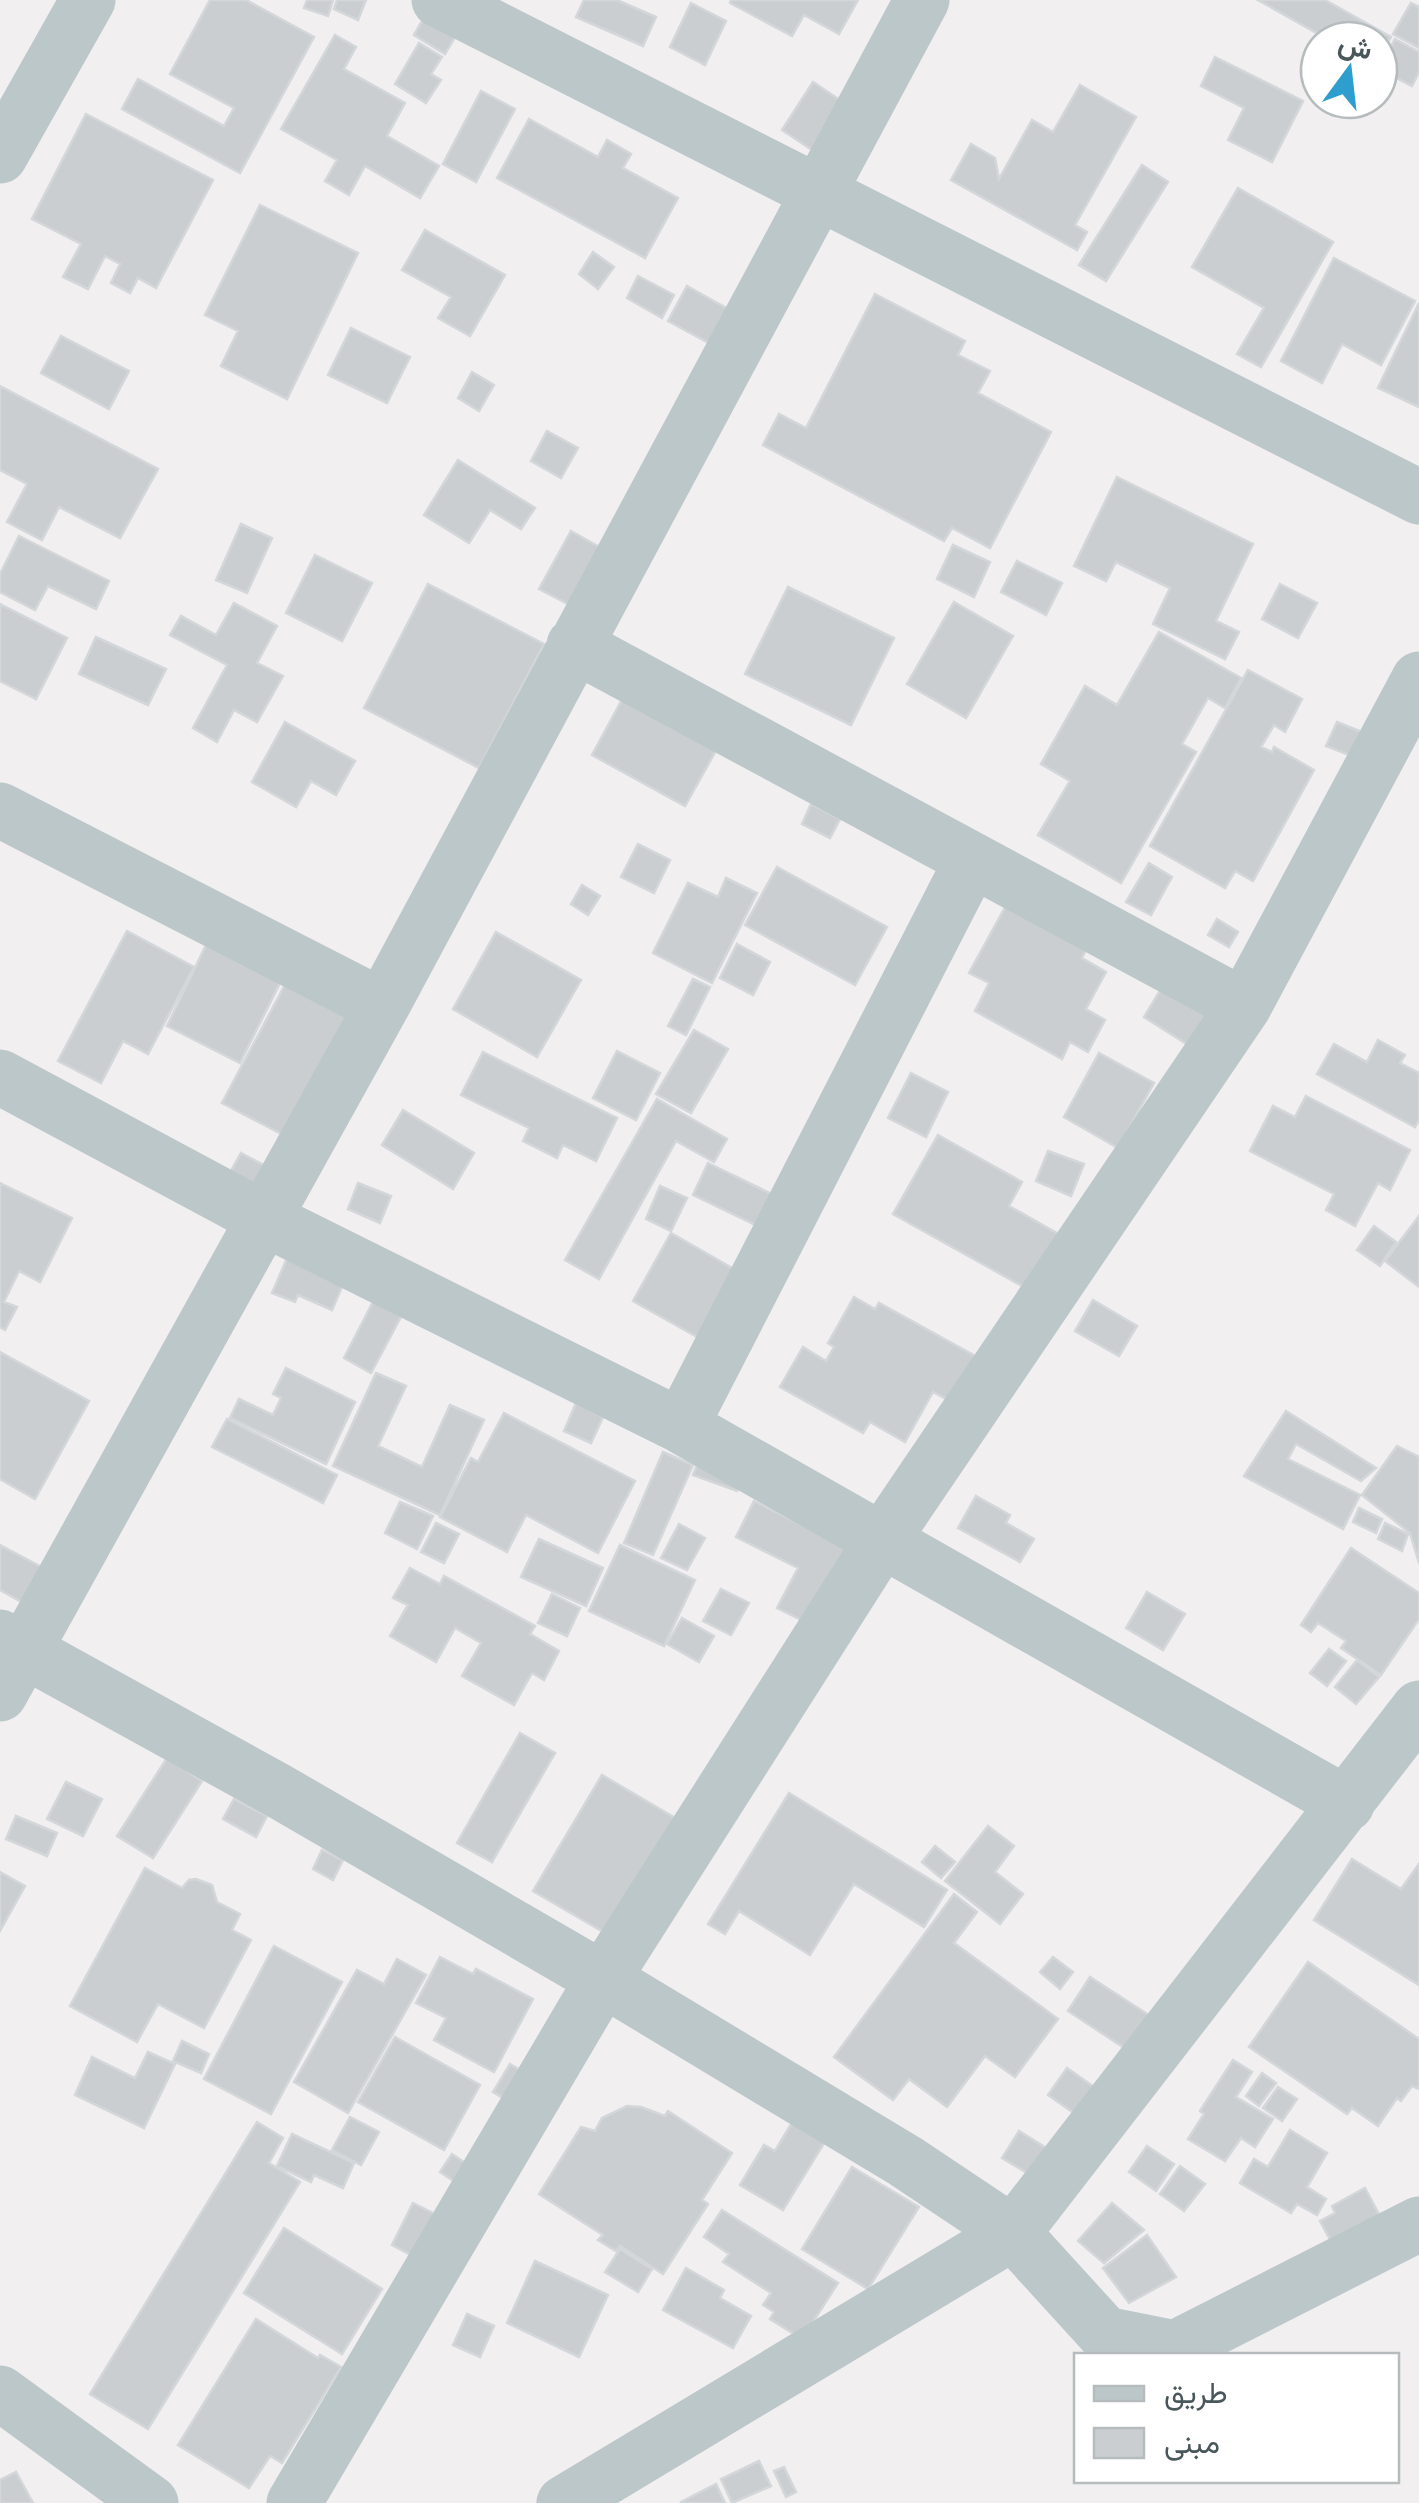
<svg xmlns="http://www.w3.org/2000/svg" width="1419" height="2503" viewBox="0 0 1419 2503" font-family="'Source Sans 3',Vazirmatn,sans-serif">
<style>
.building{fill:#caced0;stroke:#d4d7da;stroke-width:2.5}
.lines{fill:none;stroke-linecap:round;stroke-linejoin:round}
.minor{stroke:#bcc7ca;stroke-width:55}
</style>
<rect width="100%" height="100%" fill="#f1eff0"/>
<path class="building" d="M210,0h36l68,37 -74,136 -118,-64 16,-30 86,47 10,-18 -64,-34z
M307,0h26l-5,16 -24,-8z
M337,0h29l-8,20 -24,-11z
M584,0h33l39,17 -13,29 -67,-29z
M731,0h127l-19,34 -35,-19 -12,21 -62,-33z
M1258,0h67l66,37 -12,21v-18h-50z
M691,3l35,18 -21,44 -35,-18z
M1411,3l8,4v41l-26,-14z
M427,12l31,20 -13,22 -31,-19z
M335,35l21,12 -12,22 61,34 -18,33 52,30 -19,32 -55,-32 -16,29 -24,-14 12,-21 -56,-31z
M1395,39l24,13v20l-7,14 -33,-17z
M419,43l23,14 -11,17 10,6 -15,23 -31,-19z
M1215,57l88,44 -31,61 -44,-22 16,-32 -43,-22z
M813,82l36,24 -31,48 -36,-24z
M1080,85l56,32 -61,108 12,7 -10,18 -126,-70 20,-36 24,14 4,21 33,-59 21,12z
M481,91l34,18 -39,73 -33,-18z
M86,114l127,66 -57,108 -18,-10 -8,15 -19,-10 9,-19 -15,-8 -17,33 -25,-12 18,-33 -49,-25z
M529,119l69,38 9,-17 24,14 -8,14 55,30 -33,60 -148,-80z
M1142,165l26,17 -62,99 -27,-16z
M1238,188l95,54 -72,125 -24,-13 27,-46 -72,-41z
M260,205l98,48 -71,146 -66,-33 17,-35 -33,-16z
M425,230l80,45 -35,61 -32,-18 13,-21 -49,-27z
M593,252l21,15 -16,22 -19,-15z
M1334,258l81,43 -34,64 -39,-21 -20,39 -41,-22z
M638,276l36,19 -12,23 -35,-20z
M687,286l41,23 -19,34 -41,-22z
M875,294l90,47 -7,14 32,16 -12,22 73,39 -61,116 -38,-20 -8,13 -181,-96 16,-31 27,14z
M1419,303v104l-41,-19z
M351,328l59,29 -23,46 -59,-28z
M61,336l68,35 -20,38 -68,-36z
M472,372l22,13 -15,26 -21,-13z
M0,386l158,83 -38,69 -61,-31 -17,33 -35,-18 20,-38 -27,-14z
M547,431l31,17 -17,30 -30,-17z
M458,460l77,48 -14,21 -31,-19 -21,33 -45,-28z
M1117,477l136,67 -37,77 23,11 -14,27 -72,-35 17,-36 -54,-26 -10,19 -32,-15z
M241,524l31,14 -25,55 -31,-13z
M571,531l30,17 -31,57 -31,-16z
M19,536l90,45 -13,28 -48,-23 -13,24 -35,-18v-18z
M953,545l37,17 -16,35 -37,-18z
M315,555l57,28 -30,58 -56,-28z
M1017,561l45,22 -16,32 -45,-23z
M428,584l116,60 -65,124 -115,-60z
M1280,584l37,19 -19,35 -36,-19z
M788,587l106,51 -43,87 -106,-51z
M954,602l59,34 -47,82 -59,-34z
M234,603l43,23 -20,37 26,13 -26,46 -23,-12 -17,32 -24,-14 34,-63 -57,-30 11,-19 35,19z
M0,604l67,34 -31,61 -36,-18z
M1159,632l82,46 -16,30 -17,-10 -26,46 14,8 -75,131 -83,-48 32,-54 -29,-17 44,-78 32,19z
M96,637l70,32 -18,36 -69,-31z
M1248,670l54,29 -17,33 -11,-7 -13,22 11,5 2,-5 40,23 -61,111 -18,-10 -10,17 -75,-42z
M624,696l94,51 -33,59 -93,-51z
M285,722l70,39 -19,34 -25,-14 -15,26 -44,-25z
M1337,722l25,10 -10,24 -26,-10z
M811,804l29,15 -10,19 -28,-14z
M638,844l32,16 -16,33 -33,-16z
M1149,863l23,14 -21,38 -25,-13z
M777,867l110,60 -32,58 -110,-60z
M726,878l31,15 -45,90 -59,-30 35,-70 30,14z
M582,885l18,11 -12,19 -17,-11z
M1008,902l80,44 -6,12 24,14 -20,37 19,11 -17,32 -18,-10 -8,17 -87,-48 14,-28 -20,-10z
M1217,919l21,13 -9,15 -21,-12z
M127,931l67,36 -46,87 -25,-13 -22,42 -43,-22z
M496,932l85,48 -44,77 -84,-48z
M207,943l75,36 -42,84 -73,-37z
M737,944l33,18 -17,33 -33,-17z
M288,979l71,37 -66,124 -71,-37z
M693,979l17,8 -24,48 -18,-9z
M1164,984l50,31 -21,33 -49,-31z
M694,1030l34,19 -37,64 -35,-19z
M1378,1040l27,15 -5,8 19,10v47l-4,7 -98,-53 17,-30 33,18z
M617,1051l43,22 -24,47 -43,-22z
M483,1052l134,66 -21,43 -33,-16 -6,13 -34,-17 6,-13 -68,-33z
M1099,1053l55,30 -36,65 -54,-31z
M911,1073l37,19 -22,45 -38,-19z
M1306,1096l104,54 -20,40 -12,-7 -23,43 -29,-16 8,-16 -84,-43 23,-45 22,11z
M657,1099l70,40 -13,23 -38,-21 -77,138 -34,-19z
M403,1110l71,43 -21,36 -71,-44z
M938,1135l84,47 -13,24 53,30 -31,55 -138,-77z
M1048,1151l36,13 -13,32 -35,-15z
M241,1153l30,16 -12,24 -31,-17z
M708,1163l76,37 -14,32 -77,-37z
M0,1183l72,35 -32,64 -21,-11 -15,31 13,5 -12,23 -5,-3z
M358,1183l33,13 -11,27 -32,-14z
M660,1186l27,12 -16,33 -25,-12z
M1419,1216v71l-34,-26z
M1374,1226l22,16 -16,24 -23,-16z
M671,1233l75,43 -38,67 -75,-42z
M288,1256l57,24 -13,30 -34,-15 -3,7 -23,-9z
M854,1297l21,12 4,-6 98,54 -25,45 -19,-10 -28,50 -35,-20 -7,11 -83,-46 23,-40 23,14 8,-14 -6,-4z
M375,1298l28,15 -32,60 -27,-15z
M1093,1300l44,26 -18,30 -44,-25z
M0,1352l89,49 -54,98 -35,-20z
M286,1368l69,34 -29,62 -96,-46 9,-19 34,16 8,-17 -8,-4z
M376,1373l30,13 -28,60 44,21 28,-62 34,15 -44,95 -107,-49z
M576,1403l27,14 -12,26 -27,-12z
M1286,1411l90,57 -15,13 -65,-37 -8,15 72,36 -17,34 -99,-53z
M504,1413l131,68 -37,72 -72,-38 -19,37 -67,-35 31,-59 7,4z
M227,1419l110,56 -14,28 -111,-56z
M1397,1446l22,11v106l-9,-30 -48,-38z
M703,1450l43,16 -9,25 -44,-16z
M663,1452l30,13 -40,90 -29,-12z
M976,1496l34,19 -4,8 28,16 -14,23 -62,-34z
M754,1501l106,53 -40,75 -43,-21 21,-40 -62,-31z
M400,1502l33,14 -16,33 -32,-16z
M1359,1508l23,11 -6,14 -23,-11z
M436,1523l23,11 -15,29 -23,-11z
M1385,1523l23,11 -6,17 -24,-12z
M679,1524l26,14 -18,32 -26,-12z
M539,1539l64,29 -17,38 -65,-29z
M0,1545l47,25 -18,36 -29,-16z
M620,1545l75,35 -31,66 -75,-35z
M1351,1548l68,45v26l-38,56 -40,-27 5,-7 -28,-18 -7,9 -10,-7z
M410,1568l30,16 4,-8 91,50 -5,8 29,17 -15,29 -12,-7 -18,32 -52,-29 19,-33 -26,-15 -19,34 -46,-26 18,-31 -15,-7z
M721,1589l28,14 -18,32 -28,-14z
M1147,1592l38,22 -22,36 -37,-22z
M552,1594l28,14 -13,28 -29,-13z
M682,1618l32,18 -15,26 -32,-18z
M1329,1649l17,12 -19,25 -17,-13z
M1357,1660l22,17 -23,27 -21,-17z
M520,1733l35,20 -63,109 -35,-19z
M167,1758l35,23 -49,77 -36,-22z
M602,1775l85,50 -68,116 -86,-50z
M66,1782l36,17 -19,37 -36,-17z
M789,1793l158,97 -23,37 -70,-43 -44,71 -71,-44 -14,23 -17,-10z
M234,1799l33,17 -11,21 -33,-18z
M16,1816l41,17 -10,23 -41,-17z
M988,1826l26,20 -19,26 28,22 -23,30 -55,-43z
M935,1846l20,16 -14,16 -19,-16z
M322,1850l21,10 -10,20 -20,-11z
M1352,1859l49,30 18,-25v121l-105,-65z
M145,1868l37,20 7,-8 7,-1 16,6 5,17 23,12 -8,16 19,10 -47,88 -46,-24 -21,38 -67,-36z
M0,1872l25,14 -25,45z
M954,1894l23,18 -23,31 104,76 -43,58 -30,-21 -38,51 -38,-28 -16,21 -59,-43z
M274,1946l68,36 -71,132 -67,-35z
M440,1957l33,17 3,-5 57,30 -39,73 -60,-32 12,-22 -30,-15z
M1053,1957l20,15 -13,17 -20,-17z
M397,1959l29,16 -78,138 -54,-31 63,-112 27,14z
M1308,1962l111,77v50l-7,-3 -11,15 -4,-3 -19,28 -26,-18 -5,6 -98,-67z
M1090,1977l65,42 -23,34 -64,-42z
M395,2037l85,48 -36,65 -86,-48z
M182,2041l27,13 -8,19 -28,-12z
M148,2052l27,12 -31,64 -69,-33 17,-38 43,21z
M1233,2060l19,12 -16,25 37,22 -18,28 -14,-9 -16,23 -37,-22 16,-25 -4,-3z
M510,2064l22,13 -17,28 -22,-13z
M1067,2068l30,21 -19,27 -30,-21z
M1262,2073l14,10 -17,23 -13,-10z
M1278,2087l19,12 -15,22 -19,-13z
M627,2106l14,1 24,9 3,-5 64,42 -30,47 6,4 -45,70 -43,-28 -4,5 -18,-11 5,-5 -64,-41 42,-67 14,4 7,-13z
M350,2117l29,15 -18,33 -29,-15z
M793,2121l33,19 -43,70 -43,-25 24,-40 11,6z
M257,2122l26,16 -14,25 31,19 -152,247 -58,-35z
M1290,2130l37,23 -20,34 19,12 -9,16 -20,-11 -6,9 -51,-30 14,-24 14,8z
M1019,2131l37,23 -17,26 -37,-22z
M292,2134l62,29 -11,25 -29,-13 -3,7 -34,-16z
M1147,2146l27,18 -18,27 -27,-19z
M452,2154l28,19 -12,18 -28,-19z
M1180,2166l25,18 -21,27 -24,-17z
M852,2167l67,40 -51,82 -66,-40z
M1365,2188l16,30 -48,27 -13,-24 15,-8 -3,-7z
M413,2203l36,18 -21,43 -36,-19z
M1112,2203l32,27 -40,33 -26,-22z
M722,2210l116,73 -36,56 -32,-20 4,-7 -11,-7 8,-12 -48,-31 6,-8 -25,-17z
M284,2228l98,61 -40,65 -98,-61z
M1147,2235l29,42 -47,26 -26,-35z
M620,2249l32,20 -14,23 -33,-20z
M535,2261l73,34 -29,62 -72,-34z
M686,2268l38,22 -4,8 31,18 -18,32 -70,-38z
M467,2314l27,12 -14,31 -27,-12z
M256,2319l62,39 2,-3 21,12 -59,96 -12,-7 -21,32 -71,-43z
M759,2461l12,25 -39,17 -11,-24z
M784,2467l12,25 -10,5 -12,-26z
M16,2472l17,31h-33v-23z
M716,2484l9,19h-44v-1z"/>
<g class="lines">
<path class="minor" d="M439,0l980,497
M0,156l88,-156
M574,645l670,361
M0,810l382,196
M0,1077l263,141 418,208 666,378
M681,1426l291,-566
M0,1637l277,153 326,189 302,182 108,72 -449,270
M0,1694l382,-688 540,-1006
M1419,1708l-406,525 92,101 70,14 244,-124
M0,2393l151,110
M294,2503l309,-524 280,-440 361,-533 175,-327"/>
</g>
<rect x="1074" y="2353" width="325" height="130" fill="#ffffff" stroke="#b6bcbd" stroke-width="2.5"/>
<rect x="1094" y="2386" width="50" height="15" fill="#bcc7ca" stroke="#b6bcbd" stroke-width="2.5"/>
<text x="1164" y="2403" font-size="30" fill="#49575a">طريق</text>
<rect x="1094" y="2428" width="50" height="30" fill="#caced0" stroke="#b6bcbd" stroke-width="2.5"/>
<text x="1164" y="2453" font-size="30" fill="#49575a">مبنى</text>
<g transform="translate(1349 70) rotate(15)"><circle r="48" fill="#ffffff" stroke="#b6bcbd" stroke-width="2.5"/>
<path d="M0-8L18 38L0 25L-18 38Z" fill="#2d9ece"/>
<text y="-15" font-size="28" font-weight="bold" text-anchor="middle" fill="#49575a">ش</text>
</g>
</svg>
